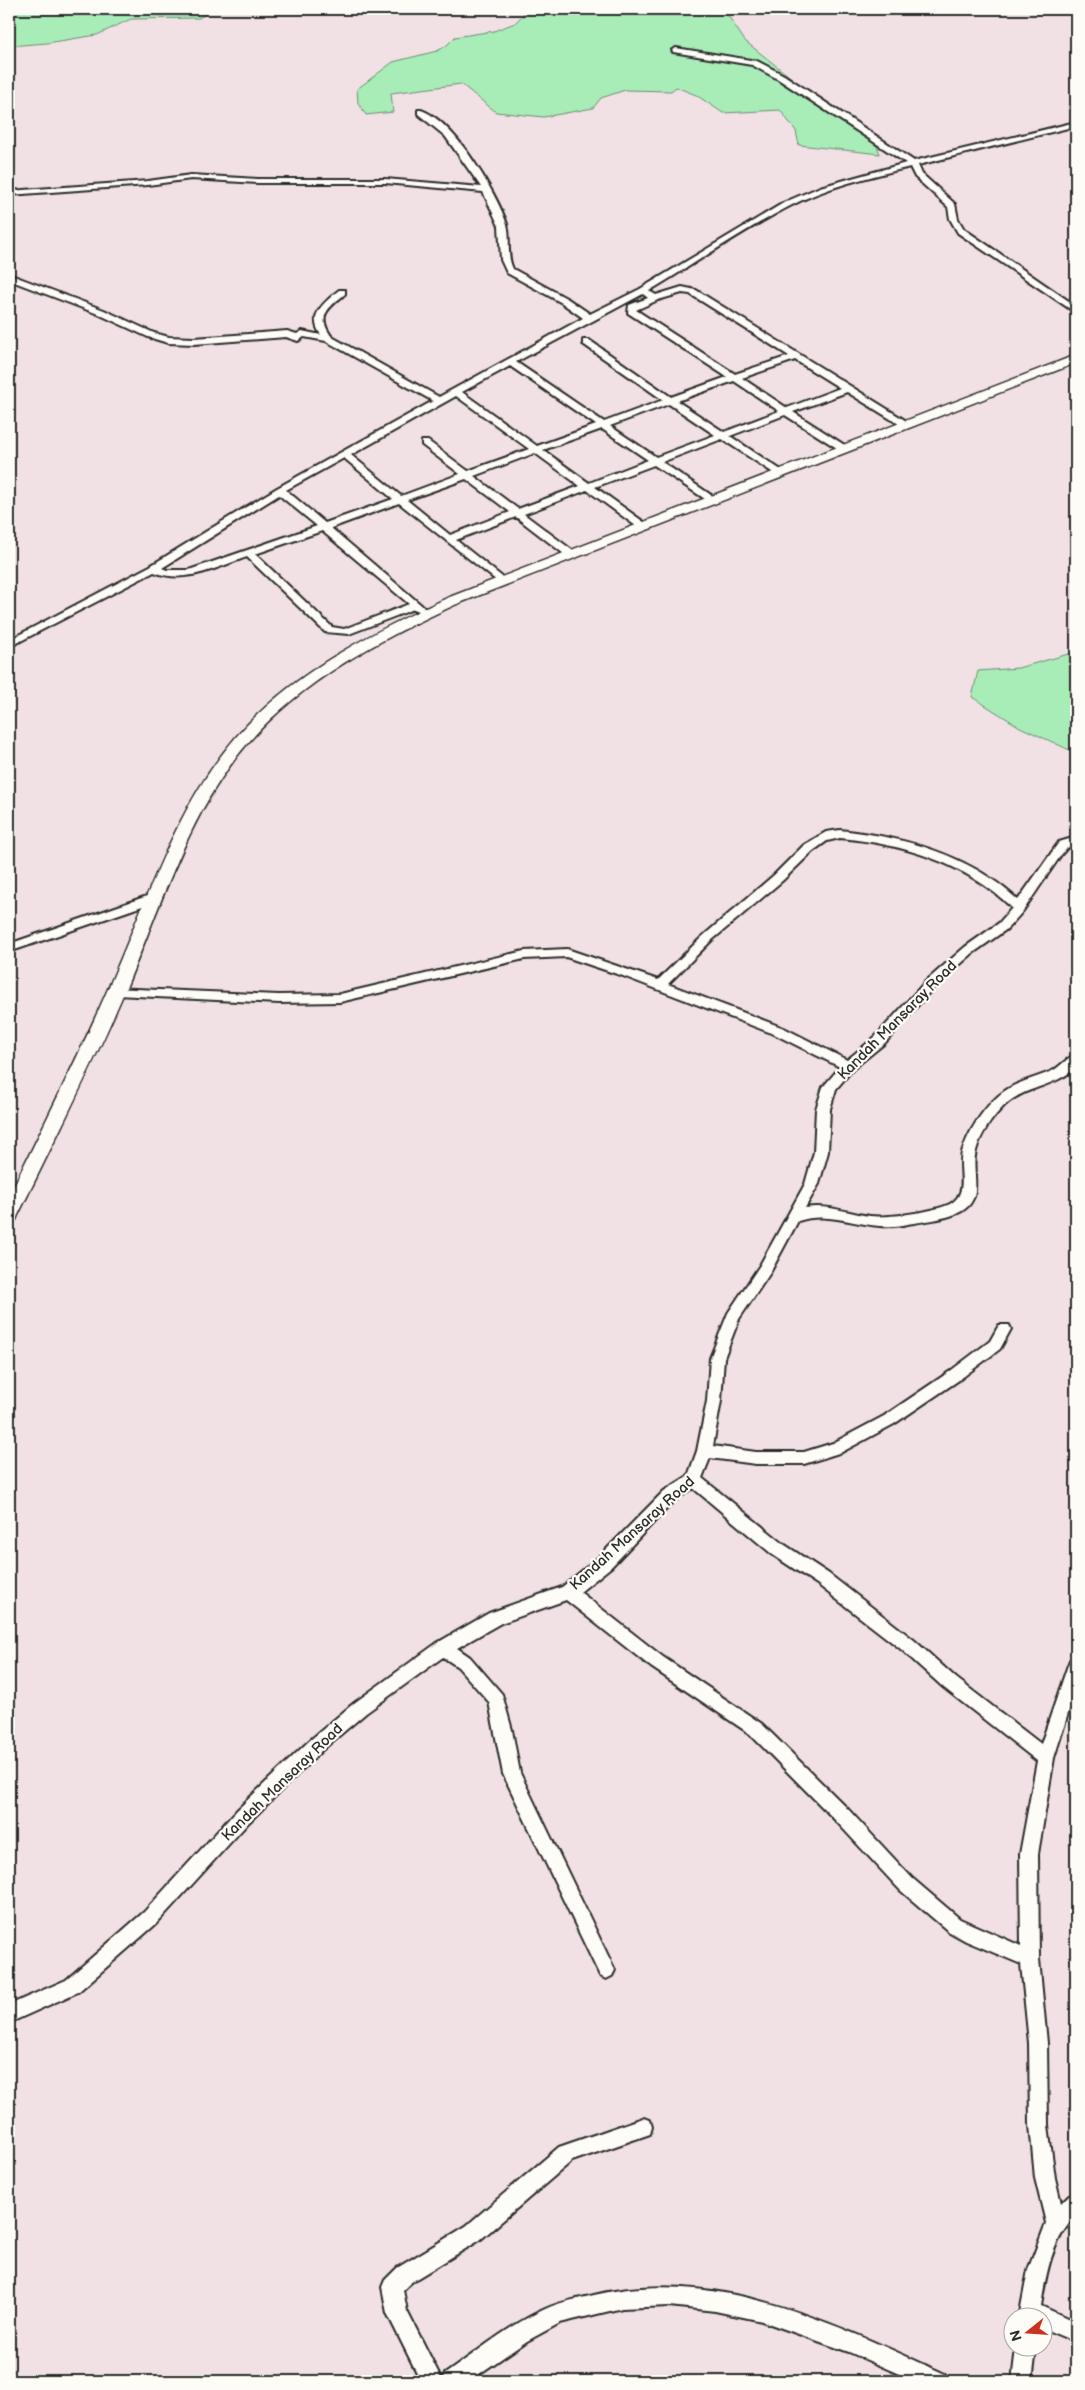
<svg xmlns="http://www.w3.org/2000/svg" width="1085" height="2390" viewBox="0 0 1085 2390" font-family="'Balsamiq Sans',sans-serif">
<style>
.green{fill:#a8edb8;stroke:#6a8c72}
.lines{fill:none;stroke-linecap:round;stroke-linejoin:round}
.minor-casing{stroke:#2b2b2b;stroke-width:4}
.secondary-casing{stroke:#2b2b2b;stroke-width:3}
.minor{fill:#fdfcf7;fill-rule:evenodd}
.secondary{fill:#fdfcf7;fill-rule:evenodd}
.labels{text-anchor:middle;stroke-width:4.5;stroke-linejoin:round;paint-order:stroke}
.street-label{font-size:15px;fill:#2b2b2b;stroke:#fdfcf7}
</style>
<rect width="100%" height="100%" fill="#f2e1e4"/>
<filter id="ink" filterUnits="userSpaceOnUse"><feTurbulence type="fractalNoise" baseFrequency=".02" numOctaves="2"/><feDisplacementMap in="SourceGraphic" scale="10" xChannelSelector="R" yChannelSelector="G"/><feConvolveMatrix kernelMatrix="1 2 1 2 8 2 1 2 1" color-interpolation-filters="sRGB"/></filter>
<g filter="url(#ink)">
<path class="green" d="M9,9h163l37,3 -10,6 -68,1 -34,16 -50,8 -38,3z
M524,9h196l5,2 20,30 93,74 35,21 7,18 -81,-9 -3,-14 -16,-21 -57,3 -27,-18 -20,-8 -5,4 -46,-1 -24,8 -8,10 -49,9 -48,-5 -35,-28 -70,9 2,19 -27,3 -8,-12 -1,-14 36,-27 44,-11 9,-5 9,-9 39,-6 21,-8 9,-9z
M1076,652v101l-56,-26 -48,-30 6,-26 40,-3z"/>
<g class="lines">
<g class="minor-casing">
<path id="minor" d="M676,48l81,13 27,14 130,86 162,-39v4l-158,39 4,9 33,30 3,15 6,10 112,77v7l-118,-80 -8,-14 -2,-12 -33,-30 -5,-10c-40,10 -82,19 -120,39 -48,25 -94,57 -141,85l7,4 26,-8 14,3 212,132v4h-6l-55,-34 -54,20 53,34v4h-6l-55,-35 -55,21 51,34v4h-6l-53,-35 -60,23 52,35v4h-6l-54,-36 -59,22 53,38v4h-8l-53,-39 -63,24 52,39v4h-8l-52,-40 -60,23 50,40 1,2 -5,3 -103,-82 -68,25 95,81 -5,3 -7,-3 -65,25 -24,-2 -78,-75c-30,10 -62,28 -93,15l-145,75v-7l141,-74 127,-78 156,-87 -107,-60 -22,-4 -6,4 -12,-4 -92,7 -26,-1 -20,-6 -50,-23 -89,-34v-6l95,36 50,23 15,4 25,1 93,-7 10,3 5,-3 19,4c-14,-20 3,-32 18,-45h6v4c-17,14 -29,22 -13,43l107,60 144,-79 -21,-15 -55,-30 -6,-13 -2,-34 -16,-34 -98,-9h-127l-67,-4 -43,6 -139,10v-4l139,-10 43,-6 67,4h127l96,8 -36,-51 -27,-22v-4h3c33,11 75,82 86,114 4,15 -1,31 6,45l55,30 22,15 50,-25 145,-87 35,-15 86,-24 -128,-84 -26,-14 -79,-13 -1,-2zM682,293l8,1 99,62 -54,18 -99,-64 22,-10zM643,294l5,4 -19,7 -1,8 99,64 -56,20 -82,-57h-6v4l80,56 -59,22 -88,-60zM795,360l45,28 -53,20 -45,-30zM510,366l86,59 -59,21 -75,-54zM734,381l45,30 -55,21 -47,-31zM456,396l73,53 -61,22 -40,-30h-6v4l38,29 -59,22 -50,-41zM669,404l46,31 -59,22 -46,-31zM602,429l46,31 -59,23 -46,-33zM535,453l45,33 -62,23 -44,-33zM344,458l49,41 -68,24 -39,-33zM466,479l44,33 -60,23 -43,-35zM279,495l38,31 -128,44h-22l-5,-2zM322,531l87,73 -65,25 -12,-2 -77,-73z
M840,830c65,7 130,25 178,70l41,-58 17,-5v8l-9,3 -6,7 -38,56 -16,18 -34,24 -40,35 -48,55 -32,26 -17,20 -6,20 -2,43 -9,32 -14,24c24,-4 42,5 65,8 18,2 63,-4 80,-12 21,-12 6,-36 13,-55 9,-25 28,-53 52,-64 13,-6 27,-9 39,-15 8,-5 14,-13 22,-16v13c-19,20 -52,19 -72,39 -12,12 -24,29 -28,45 -6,21 9,46 -14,60 -16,9 -41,10 -59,14 -38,7 -69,-16 -105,-4l-28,52 -31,46 -15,39 -3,43 -8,45 43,6h48l29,-9 51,-27 65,-44 41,-31 9,-16h10l2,4 -11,20 -41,31 -65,44 -52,28 -38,12h-48l-46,-6 -8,20 83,67 44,29 85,66 42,38 85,66 27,-79 2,-5 6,-2v30l-22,70 -16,96 1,105 8,84 1,82 7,53 6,25 8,-8 7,-3v24c-24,23 -30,58 -35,90l35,16v20l-34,-14v-10h-23l9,-48 18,-47 -11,-45 -5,-53 -1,-82 -8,-79 -55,-23 -18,-10 -48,-41 -65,-70 -85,-86 -99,-67 -85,-67 -65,23 -44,25 13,9 32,37 10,36 8,43 92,191 3,6 -3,6 -6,3 -6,-3 -97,-202 -14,-72 -31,-35 -15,-10 -77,56 -45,38 -72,71 -93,102 -78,68 -69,31v-18l57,-25 78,-68 93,-102 72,-69 45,-38 83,-60 52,-30 73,-26 37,-30 65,-66 24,-15 9,-25 10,-50 3,-43 18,-45 32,-48 45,-81 9,-32 2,-43 7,-22 17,-20 -66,-33 -151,-58 -57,-19 -42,2 -184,43 -61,1 -163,-8 -4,-1 -2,-3 2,-3 167,7 61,-1 184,-43 43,-2 91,31 45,-44 71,-61 30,-30 22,-13zM840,838c64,6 126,25 172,70l-13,15 -34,24 -40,35 -50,55 -28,23 -63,-32 -116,-44 43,-43 71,-60 31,-30 14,-10zM693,1488l80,67 44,29 85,66 42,38 93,73 -17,93 1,92 -61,-27 -48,-41 -65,-70 -85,-84 -99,-67 -83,-65 31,-25 63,-66z
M153,894l4,1 2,3 -2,3 -148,51v-8z
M643,2118l7,2 2,7 -2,7 -78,27 -92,79 -69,42 -8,8 4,21 35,69 3,-6c32,-22 63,-48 98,-64 16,-8 34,-11 51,-15 123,-29 241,29 351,79l3,7h-33l-66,-29 -87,-31 -47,-10 -46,-5 -47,2 -62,15 -33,18 -58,40h-48l-34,-68 -5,-26 3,-7 12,-12 69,-42 93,-79z
M1016,2348h20l-4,33h-20z"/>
</g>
<g class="secondary-casing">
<path id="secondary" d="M1076,355v8l-619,241c-76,35 -154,75 -210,140 -58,67 -87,164 -121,244 -33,77 -71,152 -108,227l-2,5 -7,2v-26c33,-68 68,-136 98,-205 38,-85 67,-182 129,-254 57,-65 135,-104 211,-139z"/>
</g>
<use href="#minor" class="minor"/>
<use href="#secondary" class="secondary"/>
</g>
</g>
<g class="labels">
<g class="street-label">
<text transform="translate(897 1020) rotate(-45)" y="5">Kandah Mansaray Road</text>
<text transform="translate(632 1533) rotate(-42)" y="5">Kandah Mansaray Road</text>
<text transform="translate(282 1782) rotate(-44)" y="5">Kandah Mansaray Road</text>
</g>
</g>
<rect width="1085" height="2390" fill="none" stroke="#fdfcf7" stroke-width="30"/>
<rect x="15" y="15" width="1055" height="2360" fill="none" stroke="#2b2b2b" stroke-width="2" filter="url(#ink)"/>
<g transform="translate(1028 2332) rotate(253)"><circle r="24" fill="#fdfcf7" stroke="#a9a8a5"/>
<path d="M0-4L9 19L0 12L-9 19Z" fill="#c8321e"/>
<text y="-8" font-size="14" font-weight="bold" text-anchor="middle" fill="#2b2b2b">N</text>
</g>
</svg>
